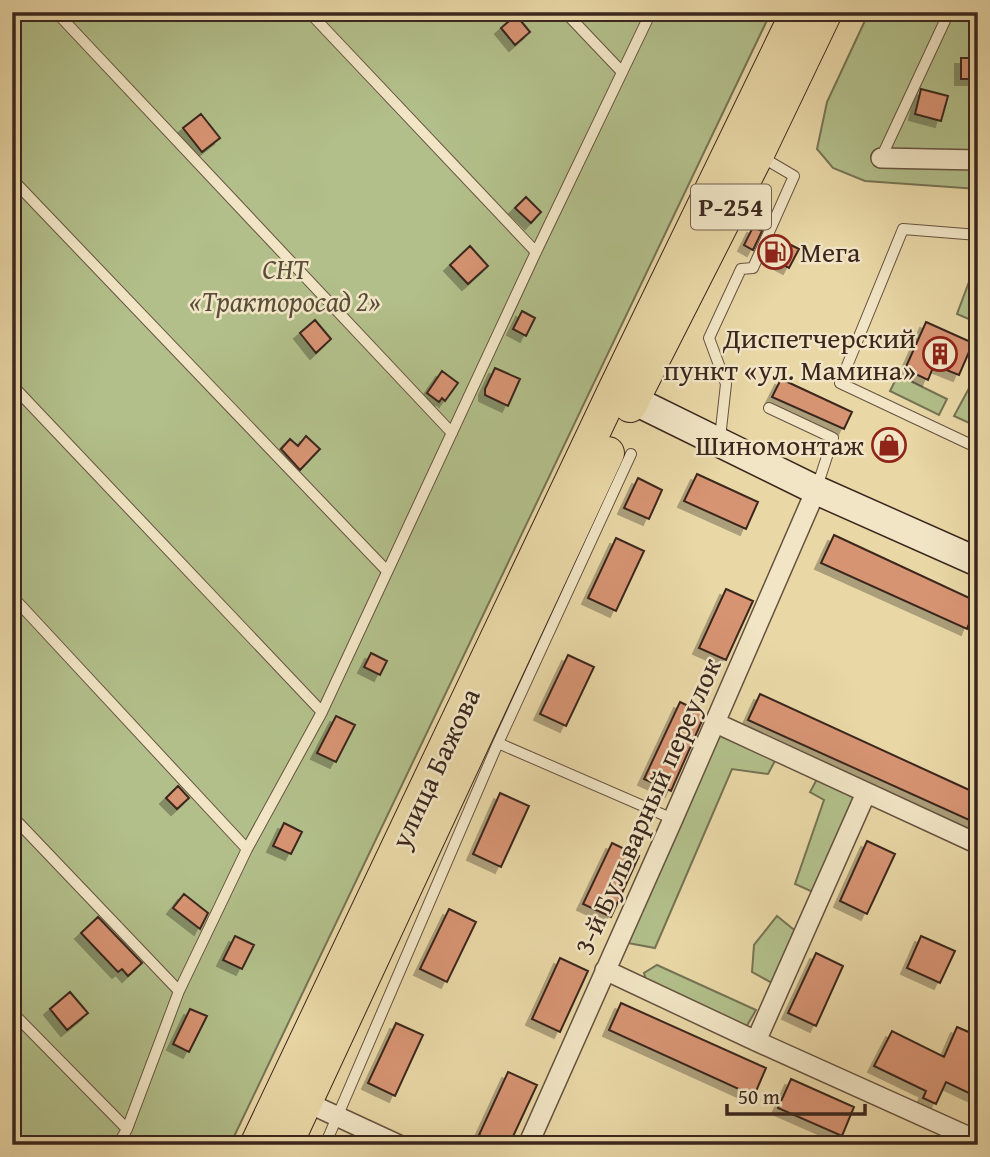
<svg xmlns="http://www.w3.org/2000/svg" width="990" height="1157" viewBox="0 0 990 1157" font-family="'Gentium Book Plus',serif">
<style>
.green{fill:#b2bf8a;stroke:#767354;stroke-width:2}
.building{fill:#d79473;stroke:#3b271e;stroke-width:2;filter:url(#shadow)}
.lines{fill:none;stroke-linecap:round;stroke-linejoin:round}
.lane-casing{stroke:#665340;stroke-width:12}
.street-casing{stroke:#665340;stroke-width:22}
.secondary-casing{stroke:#3b271e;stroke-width:31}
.primary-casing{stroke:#3b271e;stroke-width:34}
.lane{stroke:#f1e5c5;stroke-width:10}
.street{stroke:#f1e5c5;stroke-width:19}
.secondary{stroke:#f1e5c5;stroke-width:28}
.primary{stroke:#e9d7a6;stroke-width:32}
.labels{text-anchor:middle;stroke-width:5;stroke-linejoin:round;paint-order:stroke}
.shield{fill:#f1e5c5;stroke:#726050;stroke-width:2}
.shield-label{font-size:26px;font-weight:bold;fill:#3b271e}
.poi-label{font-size:28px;fill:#3b271e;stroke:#f1e5c5;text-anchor:end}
.park-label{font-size:28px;font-style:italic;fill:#594d39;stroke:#f1e5c5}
.street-label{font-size:28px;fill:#3b271e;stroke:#f1e5c5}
</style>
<defs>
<filter id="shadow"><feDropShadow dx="-6" dy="6" stdDeviation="0" flood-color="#0004"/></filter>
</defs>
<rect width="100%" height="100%" fill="#e9d7a6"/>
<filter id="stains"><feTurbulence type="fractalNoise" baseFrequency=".00286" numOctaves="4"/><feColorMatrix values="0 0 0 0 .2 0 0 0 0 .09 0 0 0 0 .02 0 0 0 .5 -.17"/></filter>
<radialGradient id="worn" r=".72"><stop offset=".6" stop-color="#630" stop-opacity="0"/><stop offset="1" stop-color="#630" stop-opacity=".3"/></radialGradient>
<path class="green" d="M12,12h759l-541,1133h-218z
M869,12h109v177l-113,-8 -32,-13 -16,-19 10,-47z
M972,274h6v49l-21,-9z
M898,375l49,24 -8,16 -49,-24z
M973,381l5,1v45l-24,-11z
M718,735l58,24 -8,15 -36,-5 -77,179 -27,-5z
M817,779l40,19 -42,95 -20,-9 29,-84 -14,-8z
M777,916l21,17 -26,50 -20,-11 2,-27z
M657,965l99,45 -11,19 -98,-44 -3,-12z"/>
<path class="building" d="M516,15l14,17 -15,13 -14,-17z
M961,58h17v21h-17z
M921,89l27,7 -7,25 -26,-7z
M201,114l19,24 -18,14 -19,-24z
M526,197l15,15 -10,11 -16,-15z
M753,227l9,4 -9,19 -9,-5z
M775,237l24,12 -10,19 -23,-12z
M470,246l18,20 -20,18 -18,-19z
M522,311l13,7 -9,18 -13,-7z
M315,320l16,19 -15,14 -16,-20z
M926,322l47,21 -14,32 -25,-10 -6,15 -23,-11z
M495,368l25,11 -12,27 -23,-11v-6z
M442,371l16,12 -13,18 -3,-3 -3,4 -12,-9z
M781,379l71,33 -8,17 -72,-32z
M306,436l14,13 -20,21 -19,-21 9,-10 8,7z
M697,474l61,28 -12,27 -62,-28z
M638,478l24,12 -13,29 -25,-11z
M834,535l144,67 -11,27 -146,-66z
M616,538l28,13 -28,60 -28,-13z
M726,589l27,12 -27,59 -27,-12z
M371,653l16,8 -7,14 -16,-8z
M568,655l26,12 -28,59 -26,-12z
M760,694l218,100v30l-230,-104z
M680,702l25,12 -34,77 -27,-12z
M336,716l19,9 -19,37 -19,-9z
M178,786l11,12 -12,11 -11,-11z
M500,793l29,13 -28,61 -28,-13z
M284,823l18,9 -11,22 -18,-8z
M867,841l28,13 -28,60 -27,-13z
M612,843l27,13 -28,61 -28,-13z
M184,894l24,19 -8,16 -27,-21z
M449,909l27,13 -29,60 -27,-13z
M98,917l44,46 -14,13 -6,-7 -4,3 -37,-39z
M235,936l19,9 -12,24 -19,-9z
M921,936l34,15 -15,32 -33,-15z
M816,953l27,13 -27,60 -28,-13z
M560,958l28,13 -28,61 -28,-13z
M70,992l18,21 -21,17 -17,-21z
M621,1003l145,65 -12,28 -145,-66z
M190,1009l17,7 -18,36 -16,-8z
M396,1023l27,12 -28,61 -27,-13z
M957,1027l21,9v49l-5,10 -27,-13 -10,22 -13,-6 3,-7 -52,-25 18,-35 52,26z
M508,1072l29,13 -28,60h-9l-21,-10z
M791,1079l63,28 -12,29 -64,-28z"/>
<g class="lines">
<g class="lane-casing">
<path id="lane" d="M56,12l396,421
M309,12l227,240
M565,12l57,60
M881,158l68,-146
M12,179l375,392
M978,235l-75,-6 -63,154 138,65
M12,385l310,327
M769,408l64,30 -16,49
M720,438l6,-54 -17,-46 32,-69 12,-1 41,-92 -34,-20
M12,596l235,253
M498,743l175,76
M12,816l167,175
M12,1012l115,117
M118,1145l9,-16 52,-138 68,-142 75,-137 214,-460 115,-240
M325,1145l173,-402 133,-289"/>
</g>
<g class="street-casing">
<path id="street" d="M881,158l97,2
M716,723l262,121
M605,970l151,71 222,100
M756,1041l110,-248
M306,1102l93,43
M528,1145l145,-326 143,-329"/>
</g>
<g class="secondary-casing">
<path id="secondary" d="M633,400l183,90 162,72"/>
</g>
<g class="primary-casing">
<path id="primary" d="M630,406l128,-252 68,-142
M256,1145l358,-755 183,-378
M286,1145l322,-692"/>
</g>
<use href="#lane" class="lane"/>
<use href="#street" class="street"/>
<use href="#secondary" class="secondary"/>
<use href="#primary" class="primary"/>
</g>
<defs>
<g id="fuel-ring" transform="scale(1.75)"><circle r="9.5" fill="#f1e5c5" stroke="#8f2418" stroke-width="1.5"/><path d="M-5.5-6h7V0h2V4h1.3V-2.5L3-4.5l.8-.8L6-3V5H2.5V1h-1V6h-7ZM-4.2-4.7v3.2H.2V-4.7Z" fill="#8f2418"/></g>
<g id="building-ring" transform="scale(1.75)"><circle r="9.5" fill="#f1e5c5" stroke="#8f2418" stroke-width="1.5"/><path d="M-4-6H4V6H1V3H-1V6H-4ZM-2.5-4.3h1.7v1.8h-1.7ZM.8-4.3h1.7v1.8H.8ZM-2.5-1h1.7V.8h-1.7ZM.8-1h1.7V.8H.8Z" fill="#8f2418"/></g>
<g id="shop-ring" transform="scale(1.75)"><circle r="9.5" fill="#f1e5c5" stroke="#8f2418" stroke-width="1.5"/><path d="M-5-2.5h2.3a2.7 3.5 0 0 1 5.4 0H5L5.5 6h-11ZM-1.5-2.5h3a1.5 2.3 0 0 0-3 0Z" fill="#8f2418"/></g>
</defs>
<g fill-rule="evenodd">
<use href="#fuel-ring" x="775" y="252"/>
<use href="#building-ring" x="940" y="354"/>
<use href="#shop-ring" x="889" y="445"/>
</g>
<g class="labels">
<rect class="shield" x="691" y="184.5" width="80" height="45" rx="5"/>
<g class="shield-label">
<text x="731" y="216">Р-254</text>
</g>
<g class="poi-label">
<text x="800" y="262" text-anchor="start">Мега</text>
<text x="916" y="348">Диспетчерский<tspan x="916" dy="32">пункт «ул. Мамина»</tspan></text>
<text x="864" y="455">Шиномонтаж</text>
</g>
<g class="park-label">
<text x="285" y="279">СНТ<tspan x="285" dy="32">«Тракторосад 2»</tspan></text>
</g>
<g class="street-label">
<text transform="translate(435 768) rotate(-65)" y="10">улица Бажова</text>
<text transform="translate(647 806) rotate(-66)" y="10">3-й Бульварный переулок</text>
</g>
</g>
<rect width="990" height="1157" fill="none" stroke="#e9d7a6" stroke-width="42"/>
<rect x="14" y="14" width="962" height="1129" fill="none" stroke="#3b271e" stroke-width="3.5"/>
<rect x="21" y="21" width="948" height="1115" fill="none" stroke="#3b271e" stroke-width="2"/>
<path d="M727 1104v10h138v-10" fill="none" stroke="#3b271e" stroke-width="3.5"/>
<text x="738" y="1104" font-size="21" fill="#3b271e" stroke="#f1e5c5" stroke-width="5" paint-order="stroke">50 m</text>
<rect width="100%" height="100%" filter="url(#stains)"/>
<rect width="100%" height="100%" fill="url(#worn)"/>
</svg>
